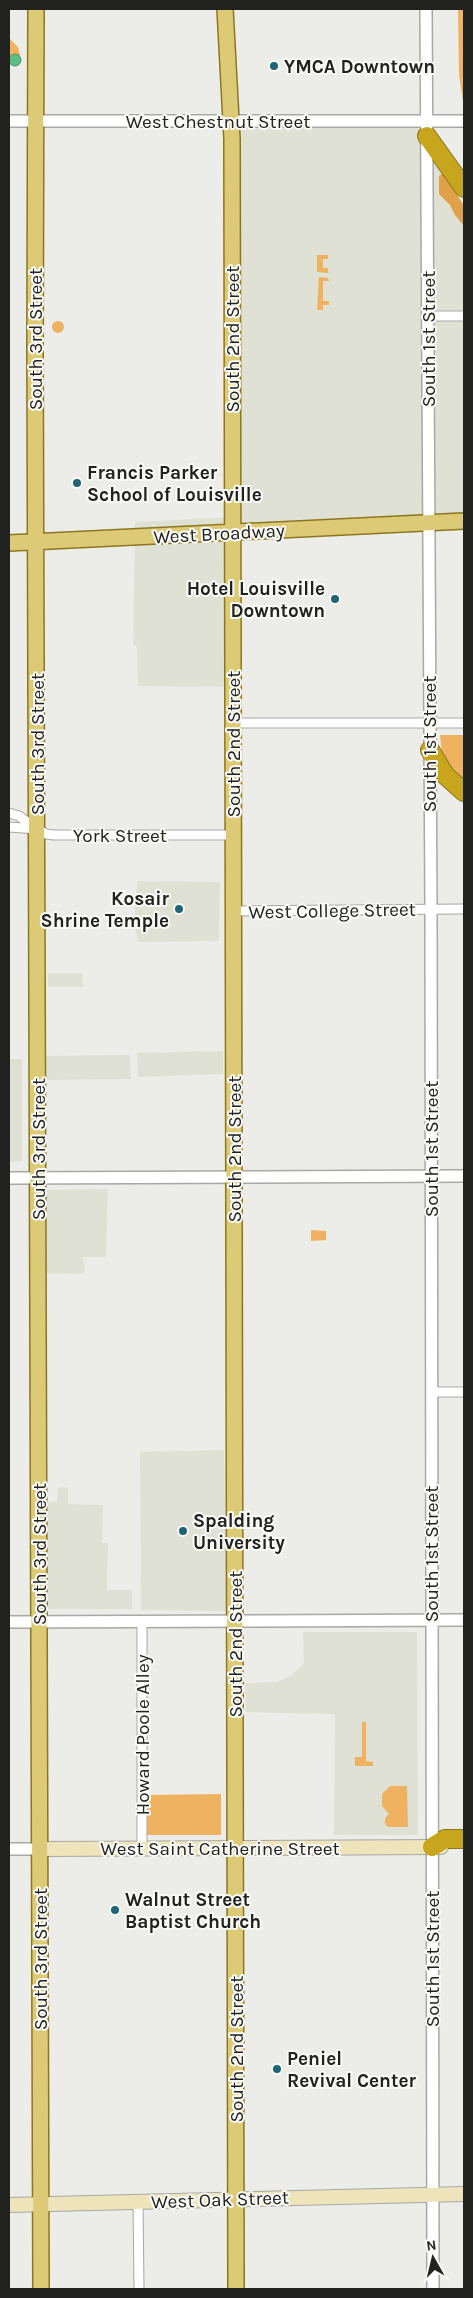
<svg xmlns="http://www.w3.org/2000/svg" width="473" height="2298" viewBox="0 0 473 2298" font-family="Karla,sans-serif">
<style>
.built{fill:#dfe1d5}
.green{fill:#eeb260}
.forest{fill:#dfa148}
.water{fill:#5cbf84;stroke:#4a9066}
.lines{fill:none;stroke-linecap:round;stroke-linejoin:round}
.minor-casing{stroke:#a8a8a4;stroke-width:11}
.tertiary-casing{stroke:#a8a8a4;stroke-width:14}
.secondary-casing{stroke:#a8a8a4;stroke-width:16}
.primary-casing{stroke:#8d771e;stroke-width:18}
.motorway-casing{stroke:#8d771e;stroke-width:20}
.minor{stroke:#fff;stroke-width:9}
.tertiary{stroke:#fff;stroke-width:11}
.secondary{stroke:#eee4bb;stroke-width:14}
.primary{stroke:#ddca77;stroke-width:15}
.motorway{stroke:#c7a61d;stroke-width:18}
.poi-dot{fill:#1e6474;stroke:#f9faf5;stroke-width:2}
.labels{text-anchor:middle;stroke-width:4;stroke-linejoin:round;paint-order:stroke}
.poi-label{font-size:19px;font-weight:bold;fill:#212120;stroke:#f9faf5;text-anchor:start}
.street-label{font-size:19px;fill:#212120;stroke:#f9faf5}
</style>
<rect width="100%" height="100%" fill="#ecede8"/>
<path class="built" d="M235,127h189l14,34 26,43v309l-235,12 -2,162 -89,-1 -1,-39 -4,-3 2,-122 100,-5z
M138,881l82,1 -1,59 -81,1 -3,-18v-25z
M48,973h34l1,14h-35z
M223,1051v23l-85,3 -1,-24z
M130,1055l1,24 -85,1 -1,-24z
M9,1059h13v102l-13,1z
M108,1189l-2,68h-23l2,14 -4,3 -37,-1 1,-83z
M224,1450l3,161 -86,-1 -1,-158z
M68,1487v17l35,1 -1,38h6l-1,47h25v19h-84l-2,-27v-79l11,-2 1,-13z
M303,1632h114l1,203h-84l1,-121 -89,-2 -1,-29 32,-1 15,-7 12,-12z"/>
<path class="green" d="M458,9h6v99l-5,-33z
M9,38l9,9 3,12 -1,-3h-10z
M317,255h11v4h-5v9h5v5l-11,-1z
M319,277l9,1 1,3h-6v20h6v4h-6v5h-6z
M52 327a6 6 0 1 1 12 0a6 6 0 1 1-12 0Z
M440,735h24v54l-22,-34z
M311,1230l15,1v9l-15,1z
M362,1722h4v39l7,1v4h-18v-9h7z
M390,1786h17l1,41h-20l-3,-3v-6l4,-4 -7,-8v-12z
M221,1794v41h-76v-40z"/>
<path class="forest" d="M442,174l3,2 19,30v20l-9,-11 -5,-10 -11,-11v-18z"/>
<path class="water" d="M9 60a6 6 0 1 1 12 0a6 6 0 1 1-12 0Z"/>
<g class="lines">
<g class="minor-casing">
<path id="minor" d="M429,316h35
M233,723h231
M9,813l10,3 18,13
M9,827l28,2 9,5 8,1h179
M234,911l230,-2
M431,1392h33
M142,1849v-228
M138,2201l1,88"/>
</g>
<g class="tertiary-casing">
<path id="tertiary" d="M426,9l5,900 2,1380
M9,121h455
M9,1178l455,-2
M9,1622l455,-2
M9,1849h31"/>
</g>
<g class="secondary-casing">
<path id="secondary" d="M40,1849l401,-2
M9,2205l455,-11"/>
</g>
<g class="primary-casing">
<path id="primary" d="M36,9l-1,340 6,1940
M225,9l7,130 4,2150
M9,543l455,-22"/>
</g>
<g class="motorway-casing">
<path id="motorway" d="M427,136l37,52
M430,750l15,25 19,17
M432,1847l13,-8h19"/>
</g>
<use href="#minor" class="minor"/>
<use href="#tertiary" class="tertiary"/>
<use href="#secondary" class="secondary"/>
<use href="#primary" class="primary"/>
<use href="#motorway" class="motorway"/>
</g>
<g class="poi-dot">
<circle cx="274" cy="66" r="5"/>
<circle cx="77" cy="483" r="5"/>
<circle cx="335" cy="599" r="5"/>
<circle cx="179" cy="909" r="5"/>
<circle cx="183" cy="1531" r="5"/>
<circle cx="115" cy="1910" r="5"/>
<circle cx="277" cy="2069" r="5"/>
</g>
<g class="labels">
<g class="poi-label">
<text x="284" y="73">YMCA Downtown</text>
<text x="87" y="479">Francis Parker<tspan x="87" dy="22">School of Louisville</tspan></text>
<text x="325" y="595" text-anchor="end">Hotel Louisville<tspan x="325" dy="22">Downtown</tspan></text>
<text x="169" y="905" text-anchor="end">Kosair<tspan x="169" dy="22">Shrine Temple</tspan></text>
<text x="193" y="1527">Spalding<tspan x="193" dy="22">University</tspan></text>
<text x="125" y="1906">Walnut Street<tspan x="125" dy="22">Baptist Church</tspan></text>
<text x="287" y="2065">Peniel<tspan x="287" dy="22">Revival Center</tspan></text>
</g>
<g class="street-label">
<text x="218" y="128">West Chestnut Street</text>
<text transform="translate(35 339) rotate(-90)" y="7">South 3rd Street</text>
<text transform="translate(232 339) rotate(-90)" y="7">South 2nd Street</text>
<text transform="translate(428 339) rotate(-90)" y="7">South 1st Street</text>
<text transform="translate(219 533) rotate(-3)" y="7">West Broadway</text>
<text transform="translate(37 744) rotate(-90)" y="7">South 3rd Street</text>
<text transform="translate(233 744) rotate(-90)" y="7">South 2nd Street</text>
<text transform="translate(429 744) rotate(-90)" y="7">South 1st Street</text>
<text x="120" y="842">York Street</text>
<text transform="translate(332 910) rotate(-1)" y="7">West College Street</text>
<text transform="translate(38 1149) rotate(-90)" y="7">South 3rd Street</text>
<text transform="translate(234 1149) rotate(-90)" y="7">South 2nd Street</text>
<text transform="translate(431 1149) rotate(-90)" y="7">South 1st Street</text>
<text transform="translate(39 1554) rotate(-90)" y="7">South 3rd Street</text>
<text transform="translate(431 1554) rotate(-90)" y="7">South 1st Street</text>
<text transform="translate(235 1644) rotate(-90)" y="7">South 2nd Street</text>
<text transform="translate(142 1735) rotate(-90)" y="7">Howard Poole Alley</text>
<text x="220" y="1855">West Saint Catherine Street</text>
<text transform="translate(40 1959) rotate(-90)" y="7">South 3rd Street</text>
<text transform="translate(432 1959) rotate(-90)" y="7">South 1st Street</text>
<text transform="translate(236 2049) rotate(-90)" y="7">South 2nd Street</text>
<text transform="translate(220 2199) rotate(-2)" y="7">West Oak Street</text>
</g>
</g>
<rect width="473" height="2298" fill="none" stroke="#212120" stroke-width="20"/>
<g transform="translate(433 2258) rotate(352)" stroke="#f9faf5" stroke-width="4" paint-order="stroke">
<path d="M0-4L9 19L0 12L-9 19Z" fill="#212120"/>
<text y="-8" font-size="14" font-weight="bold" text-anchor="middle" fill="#212120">N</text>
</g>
</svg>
